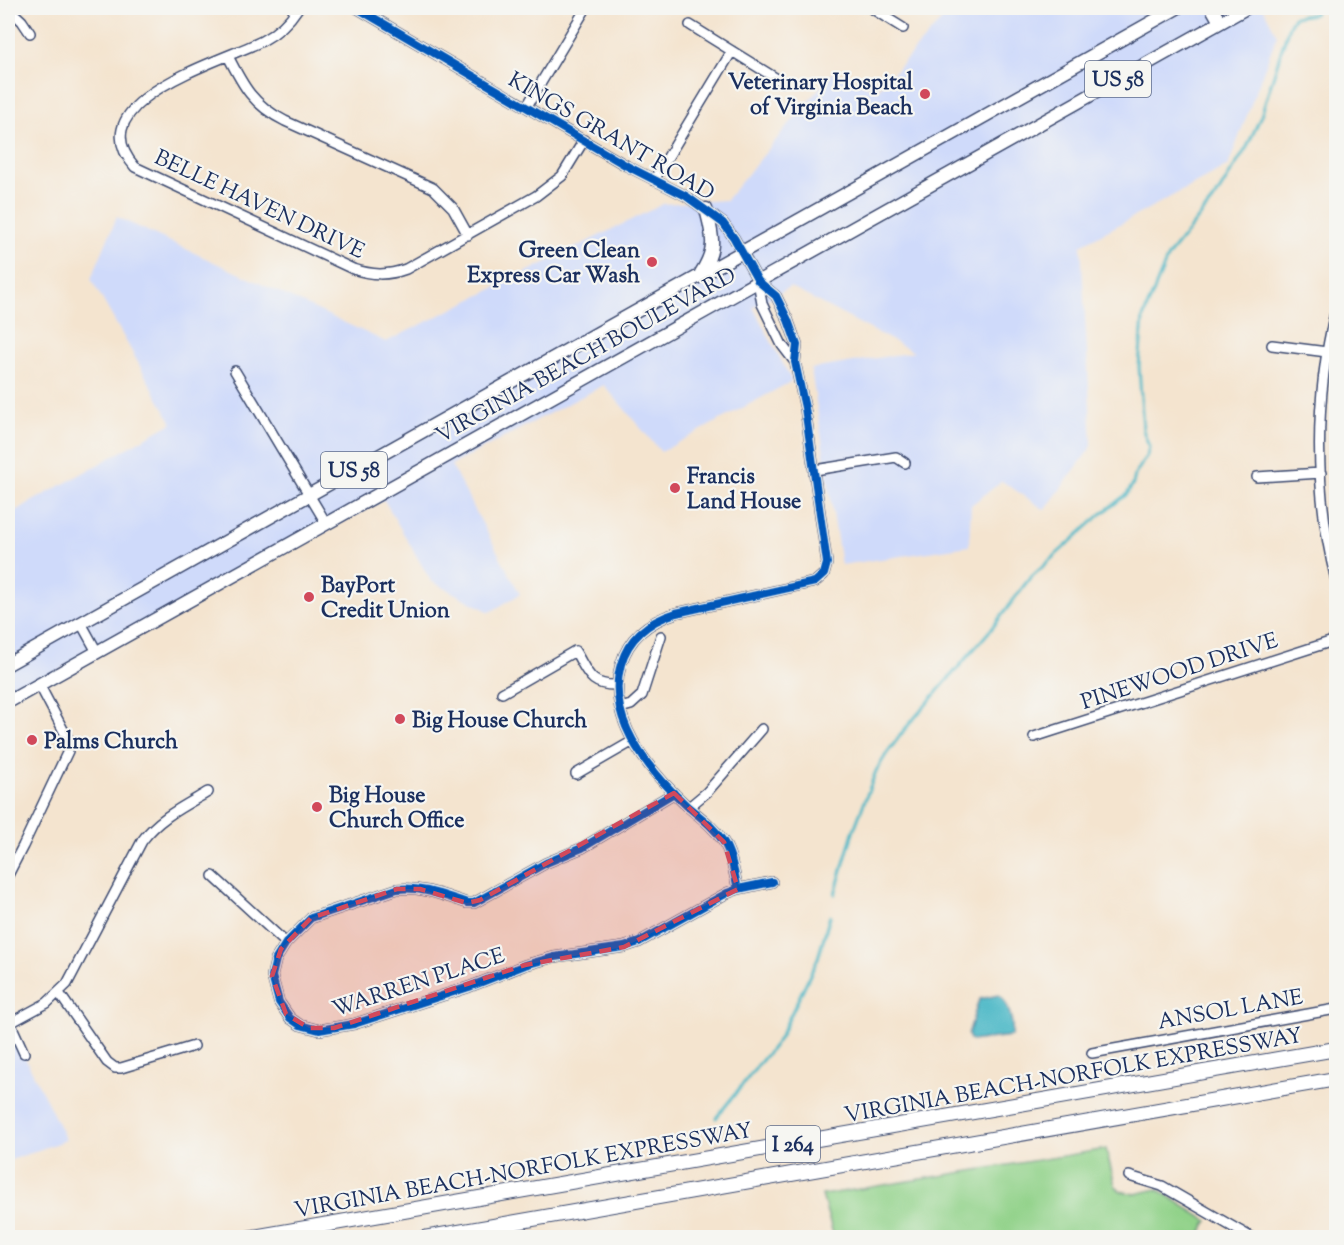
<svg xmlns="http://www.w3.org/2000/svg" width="1344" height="1245" viewBox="0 0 1344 1245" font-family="'Sorts Mill Goudy',serif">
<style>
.built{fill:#cfdafa}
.green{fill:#91d289;stroke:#568074;stroke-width:1.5}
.water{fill:#4ab7c6;stroke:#327392;stroke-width:1.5}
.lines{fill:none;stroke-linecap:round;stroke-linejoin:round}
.stream{stroke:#4ab7c6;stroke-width:3}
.minor-casing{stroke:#3c4a6f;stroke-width:12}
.major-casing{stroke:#3c4a6f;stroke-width:15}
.highway-casing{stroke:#3c4a6f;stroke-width:16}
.minor{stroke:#fff;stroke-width:9}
.major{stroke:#fff;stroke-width:12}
.highway{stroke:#fff;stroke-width:14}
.cycleway-casing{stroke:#f6f6f2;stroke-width:11}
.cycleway{stroke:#0057b8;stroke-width:8}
.marked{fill:#d1495b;fill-opacity:0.2;stroke:#d1495b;stroke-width:4.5;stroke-dasharray:12 8;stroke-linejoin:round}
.poi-dot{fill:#d1495b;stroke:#f6f6f2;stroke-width:2}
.labels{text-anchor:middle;stroke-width:4.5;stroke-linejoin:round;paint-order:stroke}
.shield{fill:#f6f6f2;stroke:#5d6b8a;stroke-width:1.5}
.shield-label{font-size:21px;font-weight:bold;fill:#1b2f5e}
.poi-label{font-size:22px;font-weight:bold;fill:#1b2f5e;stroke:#f6f6f2;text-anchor:start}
.street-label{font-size:22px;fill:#1b2f5e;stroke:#f6f6f2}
</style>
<rect width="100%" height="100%" fill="#f6f6f2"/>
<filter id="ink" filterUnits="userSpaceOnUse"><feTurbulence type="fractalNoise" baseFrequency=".0167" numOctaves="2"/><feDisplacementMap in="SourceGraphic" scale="12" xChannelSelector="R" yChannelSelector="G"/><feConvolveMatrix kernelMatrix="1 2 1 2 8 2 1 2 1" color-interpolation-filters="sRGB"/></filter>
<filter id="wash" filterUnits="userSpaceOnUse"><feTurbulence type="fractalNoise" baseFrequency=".008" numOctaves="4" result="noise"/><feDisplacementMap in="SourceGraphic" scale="24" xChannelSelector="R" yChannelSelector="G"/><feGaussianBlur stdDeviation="1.35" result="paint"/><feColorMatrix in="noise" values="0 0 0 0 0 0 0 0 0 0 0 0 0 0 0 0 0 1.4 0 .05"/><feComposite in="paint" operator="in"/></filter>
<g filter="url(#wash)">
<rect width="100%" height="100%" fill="#f4e4cf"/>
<path class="built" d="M953,8h310l14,27 -49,131 -147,79 11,201 -47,64 -43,-29 -31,24 -2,41 -128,19 -30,-196 103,-17 -124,-65 -37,20 39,74 -131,71 -57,-67 -153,80 69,129 -30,18 -59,-31 -47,-81 -376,197v-182l164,-92 -81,-144 26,-62 269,125 277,-138 63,-4 107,-128 44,19z
M8,1023l58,117 -58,21z"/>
<path class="green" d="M1106,1149l9,36 5,6 15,3 22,-5 51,32 -10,17 -364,-1 -12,-42z"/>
<path class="water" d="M999,995c9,7 16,30 12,41l-40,5 -3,-6 10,-33 2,-3z"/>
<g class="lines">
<path class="stream" d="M835,894l18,-62 23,-61 11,-18 18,-24 88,-102 36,-48 71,-64 27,-21 6,-10 2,-9 12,-20 2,-8 -6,-17 -4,-64 4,-48 25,-62 49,-61 30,-48 14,-31 28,-90 5,-9 20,-3 3,-6
M716,1118l63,-79 39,-81 12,-42"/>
</g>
</g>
<g filter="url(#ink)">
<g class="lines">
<g class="minor-casing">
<path id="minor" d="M8,8l14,13 8,12
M298,8c-9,14 -21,25 -36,33 -39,20 -186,60 -127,126l218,102c19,6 34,7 53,0l130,-73 26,-20 22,-36
M357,8l270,158 59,30 37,27 11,15 24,43 18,15 12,24 9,25 -2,17 10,46 22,155 -3,11 -9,8 -139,31c-26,8 -47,24 -55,51 -16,55 28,107 66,142 13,11 26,20 36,35 9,14 11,32 15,48
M871,8l32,20
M690,25l92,57
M228,56c15,30 25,49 57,65l148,67 20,20 15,27
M527,106l59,-98
M654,180l78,-129
M758,281l4,23 20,41 13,17
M1336,309c-22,88 -22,184 0,271
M1272,345l55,7
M235,371l91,152
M815,470l81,-13 9,6
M1257,477l64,-4
M81,623l16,29
M502,693l73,-42c13,21 14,35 42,34
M620,708l11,-3 11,-10 19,-59
M1034,737l302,-97
M576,774l57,-33
M674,793l-92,55 -36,15 -72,40h-7c-22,-7 -46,-17 -70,-14l-86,29 -25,25 -10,16 -4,17 7,26 11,16 10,7 19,5 35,-6 115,-37 56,-22 29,-8 70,-10 15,-5 88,-49 11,-4 34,-7
M689,807l18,-15 55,-63
M8,875l15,-29 45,-95v-12l-29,-55
M213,876l73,67
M59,993l48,69 8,6h6l73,-22
M8,1018l16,35
M10,1023l37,-20 20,-19 75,-143c17,-23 42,-35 66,-49
M1092,1053l244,-44
M1129,1176l33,10 90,52"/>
</g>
<g class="major-casing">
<path id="major" d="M1212,8l8,14
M701,273c16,-25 12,-36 5,-64
M8,664l1169,-656
M8,702l1238,-694"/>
</g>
<g class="highway-casing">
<path id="highway" d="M248,1238l1088,-189
M424,1238l912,-159"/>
</g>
<use href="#minor" class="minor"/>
<use href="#major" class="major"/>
<use href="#highway" class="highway"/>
<g class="cycleway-casing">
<path id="cycleway" d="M357,8l270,158 59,30 37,27 11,15 24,43 18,15 12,24 9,25 -2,17 10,46 22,155 -3,11 -9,8 -139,31c-26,8 -47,24 -55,51 -16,55 28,107 66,142 13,11 26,20 36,35 9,14 11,32 15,48
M674,793l-92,55 -36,15 -72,40h-7c-22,-7 -46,-17 -70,-14l-86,29 -25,25 -10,16 -4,17 7,26 11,16 10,7 19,5 35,-6 115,-37 56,-22 29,-8 70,-10 15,-5 88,-49 11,-4 34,-7"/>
</g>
<use href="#cycleway" class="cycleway"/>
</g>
</g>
<path class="marked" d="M674,793l50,49 14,47 -114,58 -99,18 -191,63h-25l-23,-14 -14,-38 9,-27 30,-31 86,-29h23l47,14 13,-3z"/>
<g class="poi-dot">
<circle cx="925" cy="94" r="6"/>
<circle cx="652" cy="262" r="6"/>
<circle cx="675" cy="488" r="6"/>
<circle cx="309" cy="597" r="6"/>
<circle cx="400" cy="719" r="6"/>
<circle cx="32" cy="740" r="6"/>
<circle cx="317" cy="807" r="6"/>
</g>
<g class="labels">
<g class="shield">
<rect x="1085" y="61" width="66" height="36" rx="4.5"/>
<rect x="321" y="452" width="66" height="36" rx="4.5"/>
<rect x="766" y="1126" width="54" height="36" rx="4.5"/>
</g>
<g class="shield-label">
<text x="1118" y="86">US 58</text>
<text x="354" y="477">US 58</text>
<text x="793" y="1151">I 264</text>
</g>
<g class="poi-label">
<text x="913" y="89" text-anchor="end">Veterinary Hospital<tspan x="913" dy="25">of Virginia Beach</tspan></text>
<text x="640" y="257" text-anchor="end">Green Clean<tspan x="640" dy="25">Express Car Wash</tspan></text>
<text x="687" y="483">Francis<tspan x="687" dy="25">Land House</tspan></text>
<text x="321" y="592">BayPort<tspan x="321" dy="25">Credit Union</tspan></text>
<text x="412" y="727">Big House Church</text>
<text x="44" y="748">Palms Church</text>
<text x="329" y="802">Big House<tspan x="329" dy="25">Church Office</tspan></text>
</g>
<g class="street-label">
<text transform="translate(612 135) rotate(30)" y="8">KINGS GRANT ROAD</text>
<text transform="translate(260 203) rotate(25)" y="8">BELLE HAVEN DRIVE</text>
<text transform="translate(585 354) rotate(-29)" y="8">VIRGINIA BEACH BOULEVARD</text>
<text transform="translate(1179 670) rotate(-18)" y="8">PINEWOOD DRIVE</text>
<text transform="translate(418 981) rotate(-18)" y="8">WARREN PLACE</text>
<text transform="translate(1230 1008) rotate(-10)" y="8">ANSOL LANE</text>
<text transform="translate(1073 1074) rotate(-10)" y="8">VIRGINIA BEACH-NORFOLK EXPRESSWAY</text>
<text transform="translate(523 1169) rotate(-10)" y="8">VIRGINIA BEACH-NORFOLK EXPRESSWAY</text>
</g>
</g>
<rect width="1344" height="1245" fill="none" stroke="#f6f6f2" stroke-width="30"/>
</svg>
